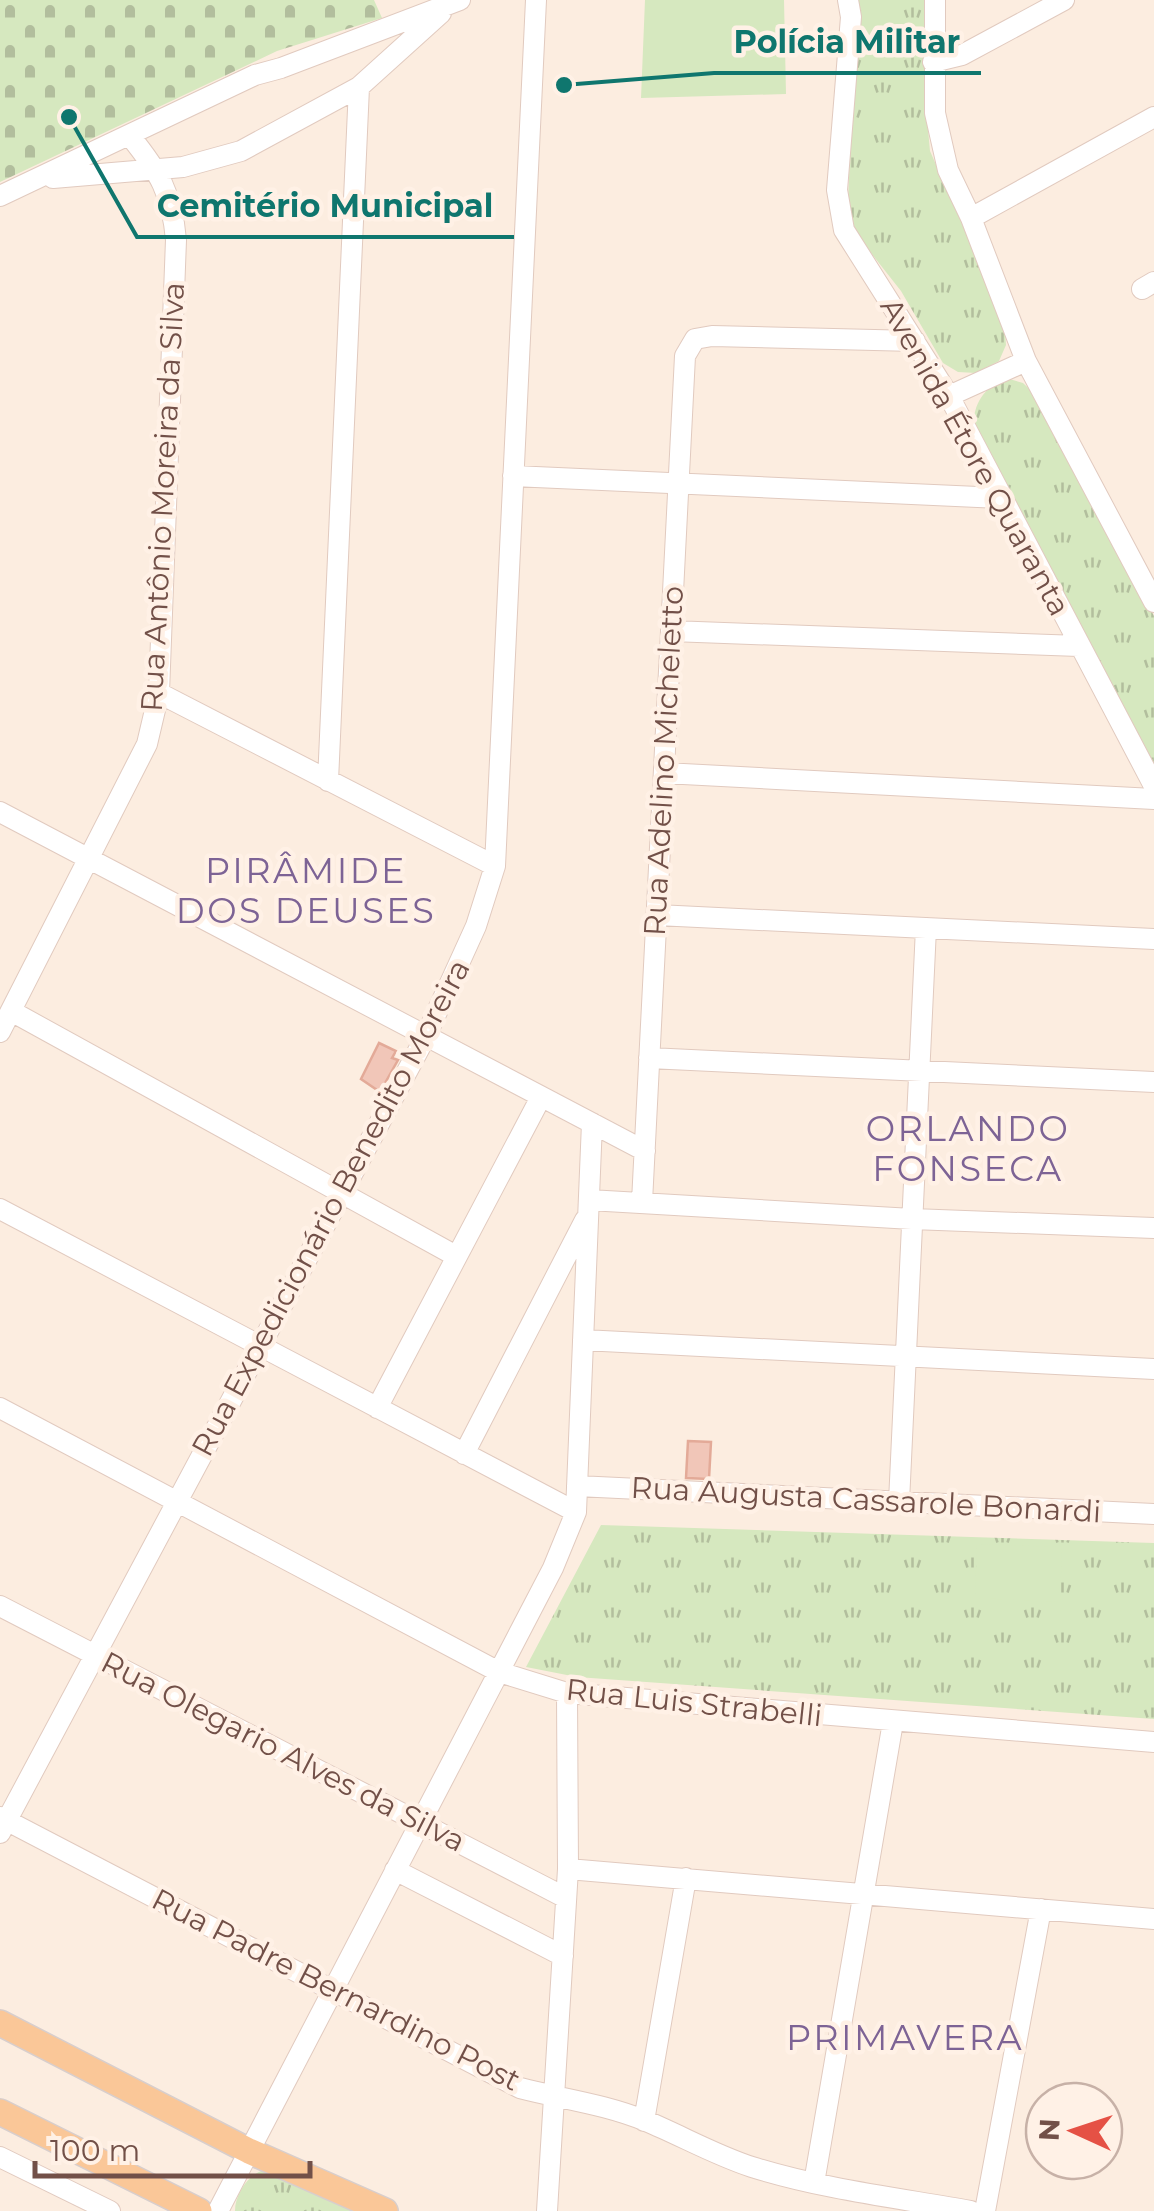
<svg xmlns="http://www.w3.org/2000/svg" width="1154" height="2211" viewBox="0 0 1154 2211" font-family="Montserrat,sans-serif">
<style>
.grass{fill:url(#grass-tufts)}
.cemetery{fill:url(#cemetery-stones)}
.pitch{fill:#d6e8bf}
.building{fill:#f1c6b8;stroke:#e3aa98;stroke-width:2.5}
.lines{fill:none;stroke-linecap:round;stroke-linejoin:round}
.minor-casing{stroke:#e1cabf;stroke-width:22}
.major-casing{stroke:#d8cecc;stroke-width:28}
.minor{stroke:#fff;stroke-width:20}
.major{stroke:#fac798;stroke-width:25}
.labels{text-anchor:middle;stroke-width:9;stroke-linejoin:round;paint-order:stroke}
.street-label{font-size:30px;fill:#725048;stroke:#fff1e6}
.quarter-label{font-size:35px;letter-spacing:2.5px;fill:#7d6395;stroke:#fff1e6}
.leader{fill:none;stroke:#0f766e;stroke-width:4}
.callout-dot{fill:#0f766e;stroke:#fff1e6;stroke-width:4}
.callout-label{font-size:32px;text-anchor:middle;font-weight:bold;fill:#0f766e;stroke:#fff1e6;stroke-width:9;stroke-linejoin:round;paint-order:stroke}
</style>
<defs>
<pattern id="grass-tufts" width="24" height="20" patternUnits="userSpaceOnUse" patternTransform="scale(2.5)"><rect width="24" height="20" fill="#d6e8bf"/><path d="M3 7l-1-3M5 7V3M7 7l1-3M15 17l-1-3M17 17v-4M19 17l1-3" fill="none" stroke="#b2be9d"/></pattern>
<pattern id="cemetery-stones" width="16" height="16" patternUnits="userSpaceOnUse" patternTransform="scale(2.5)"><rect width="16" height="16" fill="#d6e8bf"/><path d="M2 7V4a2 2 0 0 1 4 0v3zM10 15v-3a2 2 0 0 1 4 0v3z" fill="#b2be9d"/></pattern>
</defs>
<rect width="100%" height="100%" fill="#fcede0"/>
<path class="grass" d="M857,0h70l-3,85 6,66 74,168 2,26 -7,16 -23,12 -18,-1 -15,-9 -42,-72 -45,-57 -8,-34z
M1006,378l17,5 17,16 114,217v147l-181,-335c1,-26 10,-39 33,-50z
M601,1525l553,18v176l-577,-42 -51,-10z
M261,2171l6,1 96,39h-128c0,-15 11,-34 26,-40z"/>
<path class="cemetery" d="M0,0h374l8,18 -105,33 -277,131z"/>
<path class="pitch" d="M645,0h139l2,94 -145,4z
M977,1544l85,3 -2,55 -85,-4z"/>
<path class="building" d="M379,1043l17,8 -4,7 6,2 -18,32 -19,-13z
M688,1441l23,1 -2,37 -23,-1z"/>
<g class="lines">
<g class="minor-casing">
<path id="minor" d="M848,0l3,17 -14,173 7,40 105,166 205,390
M935,0v113l13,57 23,48 55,143 128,241
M933,62l29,-7 102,-55
M53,178l130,-11 58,-16 118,-64 82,-74
M0,196l255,-121 26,-7 179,-68
M971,218l183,-101
M1142,289l12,-7
M949,396l77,-35
M513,476l487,22
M671,631l408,15
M159,693l336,173
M664,773l490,26
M328,781l31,-694
M0,812l645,339
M657,915l497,24
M11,1011l445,245
M0,1032l147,-288 12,-51 17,-453c-4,-47 -17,-68 -46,-104
M649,1058l505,24
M589,1200l323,19 242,9
M642,1202l43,-846 10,-17 17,-3 203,5
M0,1209l576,303
M583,1340l571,29
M0,1408l499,264 68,21 587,49
M377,1408l164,-311
M464,1454l121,-234
M577,1486l577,28
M899,1502l27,-574
M0,1606l566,292
M0,1817l520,271c42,11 85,16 126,33 36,15 69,34 106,46 70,22 146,31 219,44
M0,1833l426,-797 50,-110 19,-60 41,-866
M568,1869l586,50
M395,1870l168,86
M644,2121l42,-243
M0,2157l110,54
M814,2183l79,-461
M218,2211l335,-643 23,-56 16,-389
M547,2211l21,-342 -1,-176
M985,2211l56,-302"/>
</g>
<g class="major-casing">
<path id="major" d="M0,2023l249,128 136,60
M0,2112l199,99"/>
</g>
<use href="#minor" class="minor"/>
<use href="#major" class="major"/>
</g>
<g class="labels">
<g class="street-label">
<text transform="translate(975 457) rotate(61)" y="10">Avenida Étore Quaranta</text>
<text transform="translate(163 497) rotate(-87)" y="10">Rua Antônio Moreira da Silva</text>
<text transform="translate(664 761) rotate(-87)" y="10">Rua Adelino Micheletto</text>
<text transform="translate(331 1208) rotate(-62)" y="10">Rua Expedicionário Benedito Moreira</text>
<text transform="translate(866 1500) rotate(3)" y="10">Rua Augusta Cassarole Bonardi</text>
<text transform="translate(694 1703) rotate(6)" y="10">Rua Luis Strabelli</text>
<text transform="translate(283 1752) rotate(27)" y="10">Rua Olegario Alves da Silva</text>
<text transform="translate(336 1990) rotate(27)" y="10">Rua Padre Bernardino Post</text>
</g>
<g class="quarter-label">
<text x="306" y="883">PIRÂMIDE<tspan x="306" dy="40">DOS DEUSES</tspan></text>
<text x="968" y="1141">ORLANDO<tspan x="968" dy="40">FONSECA</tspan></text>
<text x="905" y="2050">PRIMAVERA</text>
</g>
</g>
<path class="leader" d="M564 85L714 73H981M69 117L137 237H514"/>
<g class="callout-dot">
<circle cx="564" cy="85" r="10"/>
<circle cx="69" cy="117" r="10"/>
</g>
<g class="callout-label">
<text x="847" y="53">Polícia Militar</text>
<text x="325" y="217">Cemitério Municipal</text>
</g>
<g transform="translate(1074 2131) rotate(273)"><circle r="48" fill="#fff1e6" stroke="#c7b1a7" stroke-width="2.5"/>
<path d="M0-8L18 38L0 25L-18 38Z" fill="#e55145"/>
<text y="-15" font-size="28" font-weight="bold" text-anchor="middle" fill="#725048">N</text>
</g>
<path d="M35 2161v15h275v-15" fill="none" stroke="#725048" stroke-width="5"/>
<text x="50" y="2161" font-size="30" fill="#725048" stroke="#fff1e6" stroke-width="8" paint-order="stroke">100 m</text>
</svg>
